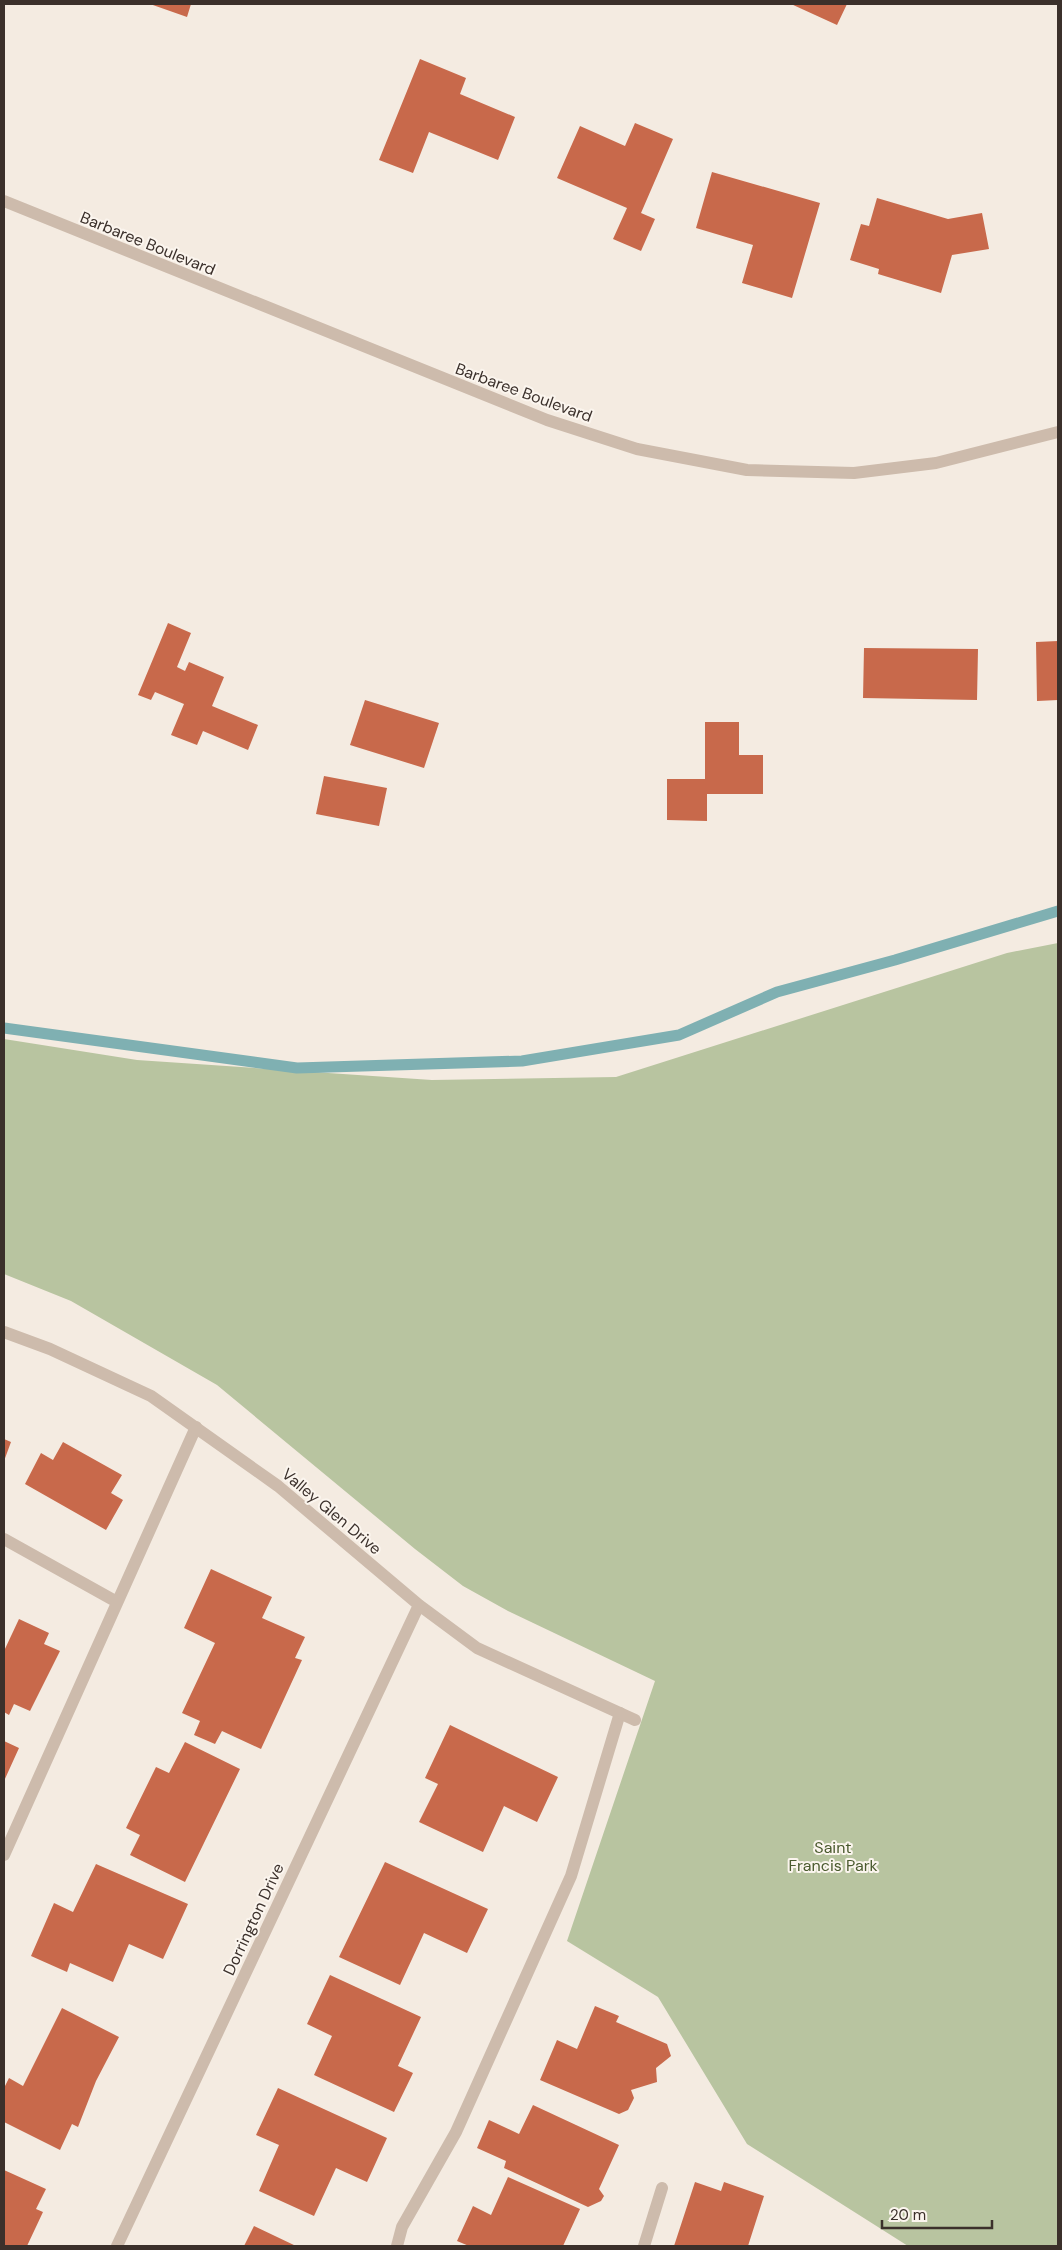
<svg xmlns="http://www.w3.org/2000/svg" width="1062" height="2250" viewBox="0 0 1062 2250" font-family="'DM Sans',sans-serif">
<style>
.green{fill:#b8c4a0}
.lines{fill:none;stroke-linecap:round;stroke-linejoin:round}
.stream{stroke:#7fb0b2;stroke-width:11}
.building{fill:#c8694b}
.lane{stroke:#cdbbac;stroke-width:12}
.street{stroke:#cdbbac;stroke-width:12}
.labels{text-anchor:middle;stroke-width:4;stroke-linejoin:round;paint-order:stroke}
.street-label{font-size:16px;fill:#3b302b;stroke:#fbf5ee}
.park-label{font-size:16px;fill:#4a5a2e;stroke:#fbf5ee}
</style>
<rect width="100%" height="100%" fill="#f4ebe1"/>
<path class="green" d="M1058,943v1303h-150l-161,-102 -89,-147 -91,-56 88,-260 -147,-70 -45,-25 -48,-37 -198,-164 -146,-84 -67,-27v-235l133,21 295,20 184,-3 391,-124z"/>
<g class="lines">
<path class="stream" d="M4,1028l293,40 225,-7 157,-26 98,-43 118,-32 163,-49"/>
</g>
<path class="building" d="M150,4h41l-4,13z
M791,4h56l-10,21z
M420,59l46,19 -6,16 55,23 -17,43 -69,-28 -16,41 -34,-13z
M635,123l38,16 -32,74 14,6 -14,32 -28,-12 14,-31 -70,-30 23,-52 45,20z
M712,172l108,31 -28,95 -50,-15 11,-38 -57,-17z
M877,198l71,21 34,-6 7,36 -37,6 -11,38 -63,-19 1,-5 -29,-9 11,-36 8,2z
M168,623l23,10 -14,34 8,4 4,-9 35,15 -12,29 46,19 -10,25 -45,-19 -6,14 -26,-10 13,-31 -29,-12 -4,8 -13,-5z
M1058,641v59l-21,1 -1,-59z
M864,648l114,1 -1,51 -114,-2z
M365,700l74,23 -15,45 -74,-23z
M705,722h34v33h24v39h-56v27l-40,-1v-41h38z
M324,776l63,12 -8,38 -63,-12z
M4,1439l7,3 -7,19z
M63,1442l59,33 -11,18 12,7 -17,30 -81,-46 16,-31 12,7z
M211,1569l61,28 -10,21 43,19 -10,21 7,2 -41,89 -39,-18 -7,13 -21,-9 6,-14 -18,-8 33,-70 -31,-15z
M19,1619l30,14 -5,11 16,7 -30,60 -16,-7 -5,11 -5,-3v-61z
M450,1725l108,52 -21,45 -33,-16 -21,46 -64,-30 19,-38 -13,-6z
M4,1741l15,7 -15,33z
M185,1742l55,27 -55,113 -55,-27 10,-20 -14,-7 30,-61 13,6z
M385,1862l103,47 -21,44 -43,-20 -24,52 -61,-28z
M96,1864l92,40 -25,55 -34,-15 -16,38 -43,-19 -3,9 -36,-16 23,-53 19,9z
M330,1975l91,42 -23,49 15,7 -19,39 -80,-37 18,-39 -25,-12z
M595,2006l24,10 -3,6 51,22 4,12 -15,12 1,14 -26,8 3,8 -6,12 -9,4 -79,-34 17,-40 20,9z
M62,2008l57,29 -23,44 -18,46 -6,-3 -12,26 -56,-28v-34l5,-10 14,8z
M278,2088l109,50 -20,44 -31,-14 -22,48 -55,-25 20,-46 -23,-10z
M533,2105l86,40 -20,44 5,7 -3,5 -13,6 -84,-39 2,-7 -29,-13 12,-28 30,14z
M4,2170l42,19 -10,20 7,3 -16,34h-23z
M508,2177l72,32 -17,37h-94l-12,-5 16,-35 18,9z
M695,2182l26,9 3,-9 40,14 -16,50h-74z
M254,2226l42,20h-52z"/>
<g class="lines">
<path class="lane" d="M4,1539l113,63
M4,1855l192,-428
M397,2246l5,-19 54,-95 115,-256 49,-163
M644,2246l18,-58"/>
<path class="street" d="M4,201l543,219 90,29 110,21 107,3 82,-10 122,-31
M4,1332l46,17 101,47 127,90 141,119 58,43 158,72
M117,2246l302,-641"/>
</g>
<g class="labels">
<g class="street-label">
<text transform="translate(148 243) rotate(22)" y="6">Barbaree Boulevard</text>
<text transform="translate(524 392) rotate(20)" y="6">Barbaree Boulevard</text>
<text transform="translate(332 1511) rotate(40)" y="6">Valley Glen Drive</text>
<text transform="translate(253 1919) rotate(-65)" y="6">Dorrington Drive</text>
</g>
<g class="park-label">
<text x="833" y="1853">Saint<tspan x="833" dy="18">Francis Park</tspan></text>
</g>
</g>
<rect width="1062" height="2250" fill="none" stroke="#3b302b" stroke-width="10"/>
<path d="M882 2220v8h110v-8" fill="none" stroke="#3b302b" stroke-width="2.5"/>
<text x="890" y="2220" font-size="15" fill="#3b302b" stroke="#fbf5ee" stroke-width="4" paint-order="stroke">20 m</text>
</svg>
